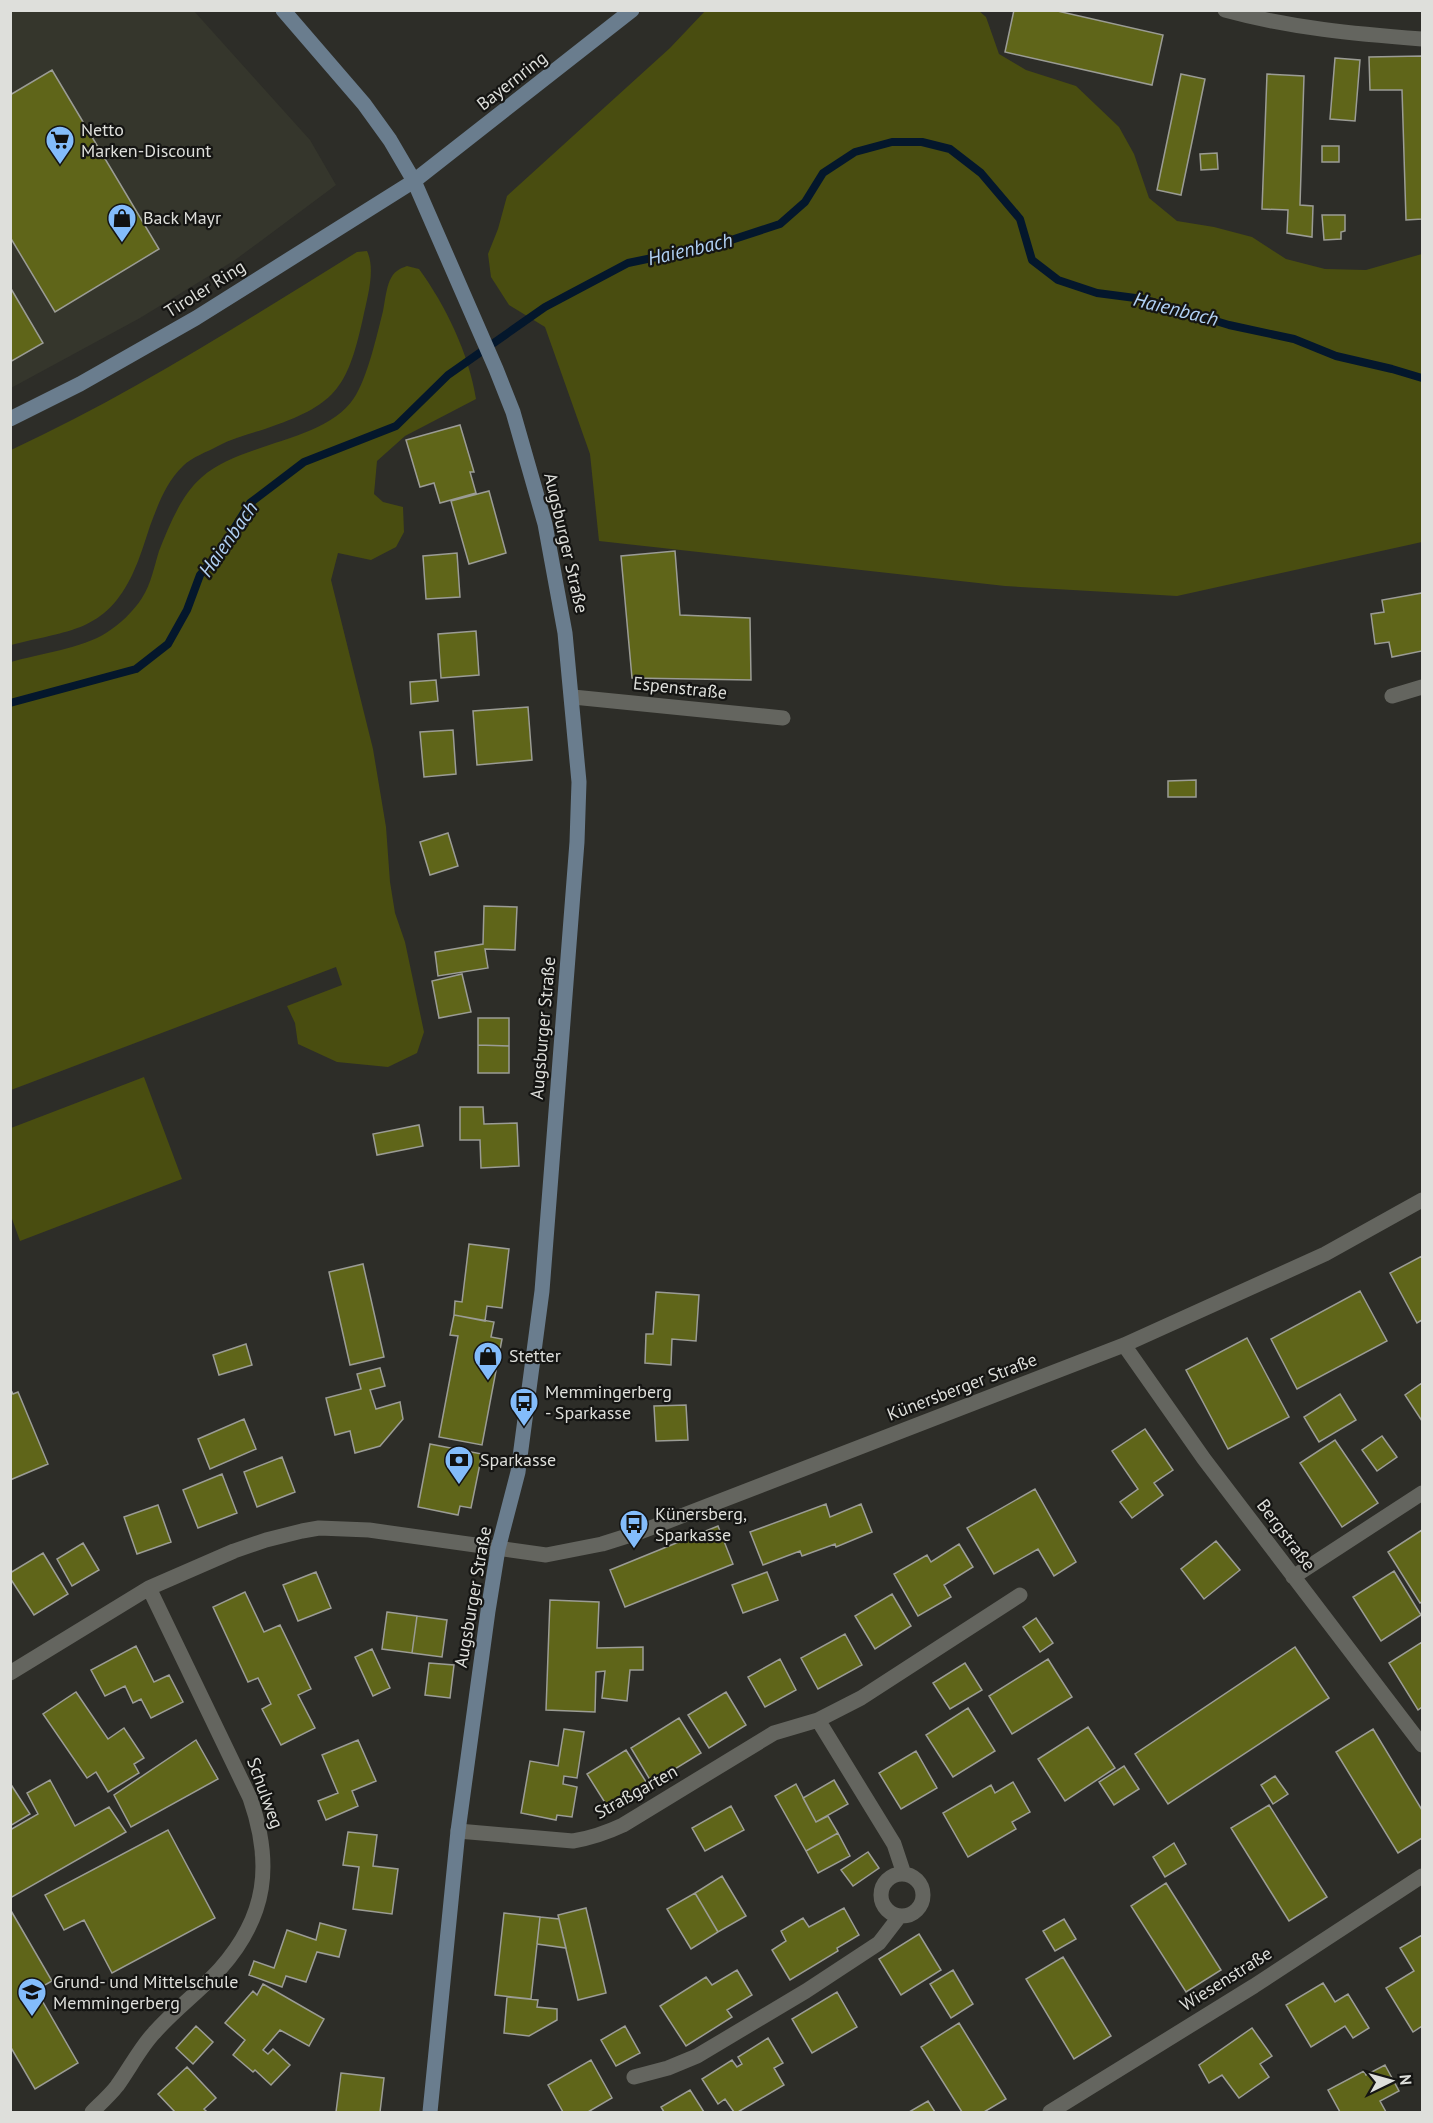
<svg xmlns="http://www.w3.org/2000/svg" width="1433" height="2123" viewBox="0 0 1433 2123" font-family="'PT Sans',sans-serif">
<style>
.built{fill:#35362c}
.green{fill:#494d10}
.lines{fill:none;stroke-linecap:round;stroke-linejoin:round}
.stream{stroke:#04172c;stroke-width:8}
.building{fill:#5f6519;stroke:#9b9c95;stroke-width:1.5}
.street{stroke:#64655f;stroke-width:15}
.secondary{stroke:#6a7d8e;stroke-width:15}
.labels{text-anchor:middle;stroke-width:4.5;stroke-linejoin:round;paint-order:stroke}
.street-label{font-size:18px;fill:#dedfdb;stroke:#151513}
.poi-label{font-size:18px;fill:#dedfdb;stroke:#151513;text-anchor:start}
.water-label{font-size:20px;font-style:italic;fill:#b1d1f4;stroke:#151513}
</style>
<rect width="100%" height="100%" fill="#2d2d28"/>
<path class="built" d="M11,11h183l116,129 26,45 -101,75 -95,58 -129,70z"/>
<path class="green" d="M706,10l273,1 7,6 13,37 27,16 50,16 43,41 15,27 15,44 28,23 37,6 38,10 34,22 39,10 41,1 56,-16v288l-245,54 -172,-10 -406,-45 -9,-87 -45,-127 -36,-22 -18,-28 -3,-23 10,-25 9,-33 163,-148z
M367,251c9,19 0,47 -4,67 -16,72 -28,87 -98,111 -16,5 -32,9 -47,17 -11,6 -26,11 -35,20 -17,16 -25,39 -33,60 -5,15 -10,32 -17,47 -28,60 -65,57 -122,72v-195c121,-56 233,-128 346,-198z
M407,266l12,3c27,37 50,85 57,130l-71,37 -28,25 -3,33 9,8 20,5 1,25 -8,15 -25,13 -33,-7 -7,27 42,169 13,78 4,55 5,31 10,29 19,90 -7,21 -29,14 -51,-5 -39,-18 -3,-21 -8,-17 55,-21 -6,-18 -325,123v-428c27,-8 72,-14 95,-29 14,-9 27,-21 36,-35 9,-14 12,-31 17,-47 10,-25 22,-56 43,-74 39,-35 123,-35 152,-79 13,-19 23,-63 29,-87 2,-10 3,-22 7,-31 4,-8 8,-11 17,-14z
M144,1077l38,102 -162,62 -9,-25v-88z"/>
<g class="lines">
<path class="stream" d="M10,703l126,-34 32,-25 19,-34 13,-35 20,-24 30,-48 54,-41 92,-36 52,-51 97,-68 83,-44 91,-19 61,-20 25,-22 18,-29 32,-21 37,-10h30l28,7 31,24 39,46 12,41 26,20 39,13 46,6 86,26 65,14 42,17 56,13 30,9"/>
</g>
<path class="building" d="M1014,10h39l110,25 -11,50 -147,-33z
M1422,56v163l-16,1 -4,-130h-32l-1,-33z
M1335,58l25,2 -5,61 -25,-2z
M52,70l107,179 -104,63 -45,-75v-142z
M1181,74l24,5 -24,116 -24,-5z
M1267,74l37,2 -4,129 13,1 -1,31 -25,-4 1,-23 -26,-1z
M1322,146h17v16h-17z
M1217,153l1,16 -17,1 -1,-16z
M1322,215h23v16l-4,1v7l-17,1z
M10,287l33,56 -33,19z
M460,425l14,47h-4l6,21 -36,10 -6,-20 -14,4 -14,-47z
M489,491l17,62 -37,11 -18,-63z
M675,551l5,64 70,3 1,62 -119,-2 -11,-122z
M457,553l3,44 -34,2 -3,-43z
M1422,593v58l-30,6 -3,-15 -14,2 -4,-30 13,-2 -2,-12z
M476,631l3,44 -38,3 -3,-44z
M436,680l2,21 -27,3 -1,-22z
M528,707l4,53 -55,5 -4,-54z
M453,730l3,44 -32,3 -4,-45z
M1196,780v17h-28v-16z
M448,833l10,33 -28,9 -10,-33z
M484,906l33,1 -2,43 -30,-1 3,19 -50,8 -3,-24 48,-8z
M462,974l9,38 -32,6 -7,-37z
M478,1018h31v28l-31,-1z
M478,1045l31,1v27h-31z
M460,1107h23l1,17 33,-1 2,43 -38,2 -1,-28h-20z
M419,1125l4,21 -46,9 -4,-21z
M469,1244l40,5 -7,59 -15,-2 -2,15 -31,-6 1,-14 7,1z
M1422,1256v64l-5,3 -27,-50z
M363,1264l21,93 -34,8 -21,-93z
M1360,1291l27,50 -90,48 -26,-50z
M656,1292l43,3 -3,46 -24,-2 -1,26 -26,-2 1,-29h7z
M454,1315l40,7 -3,15 11,2 -20,106 -43,-8 19,-101 -8,-1z
M1247,1338l42,79 -61,32 -42,-79z
M246,1344l6,21 -33,10 -6,-20z
M380,1368l5,18 -15,4 6,19 24,-7 3,17 -23,27 -25,7 -5,-22 -15,4 -9,-37 35,-9 -4,-15z
M1422,1383v38l-17,-26z
M10,1388l3,6 5,-2 30,72 -38,16z
M1340,1394l16,26 -37,22 -15,-25z
M686,1405l2,35 -32,1 -2,-35z
M244,1419l12,30 -46,20 -12,-30z
M1145,1429l28,41 -19,13 9,12 -31,23 -12,-16 18,-13 -26,-38z
M1382,1436l15,21 -20,14 -15,-21z
M1335,1440l43,63 -36,24 -42,-64z
M430,1444l52,10 -11,54 -11,-2 -2,9 -40,-8z
M282,1457l13,35 -38,15 -13,-35z
M222,1474l15,39 -39,15 -15,-38z
M1035,1489l41,73 -22,14 -16,-27 -44,25 -27,-46z
M826,1504l4,13 31,-13 11,28 -36,15 -1,-3 -33,12 -2,-5 -37,14 -13,-33z
M158,1505l13,37 -34,12 -13,-37z
M718,1526l15,38 -108,43 -15,-37z
M1422,1530v72l-2,1 -32,-51z
M1216,1541l24,29 -36,29 -23,-30z
M83,1543l16,27 -27,16 -15,-27z
M959,1544l14,23 -29,18 7,12 -33,19 -24,-42 33,-19 4,7z
M43,1553l25,41 -34,21 -24,-37v-5z
M1394,1571l27,44 -40,26 -28,-44z
M316,1572l15,36 -33,13 -15,-36z
M767,1572l11,28 -35,13 -11,-28z
M245,1592l19,40 16,-7 31,64 -13,6 17,33 -34,17 -19,-36 9,-5 -13,-26 -10,4 -35,-75z
M892,1594l19,32 -36,23 -20,-33z
M550,1600l49,2 -2,46 46,-1v23h-13l-3,31 -25,-3 3,-27 -9,1 -1,40 -49,-2z
M387,1612l30,4 -5,37 -30,-4z
M417,1616l30,4 -5,37 -30,-4z
M1036,1618l17,25 -13,9 -17,-25z
M845,1634l17,31 -44,24 -17,-31z
M1422,1642v65l-4,3 -29,-47z
M136,1646l18,36 15,-7 14,27 -32,16 -10,-19 -8,4 -8,-17 -20,10 -14,-26z
M1295,1647l34,51 -161,106 -33,-50z
M372,1649l18,39 -17,8 -18,-39z
M780,1659l16,31 -31,17 -17,-30z
M1048,1659l24,38 -60,37 -23,-38z
M429,1663l25,2 -4,33 -25,-3z
M965,1663l17,27 -32,19 -17,-26z
M76,1692l32,47 16,-11 20,30 -10,6 5,9 -31,19 -12,-20 -9,6 -44,-64z
M726,1692l20,33 -37,23 -21,-33z
M968,1708l27,43 -42,26 -27,-42z
M679,1718l22,35 -49,30 -21,-35z
M1088,1727l27,41 -50,33 -27,-42z
M564,1729l20,3 -7,46 -13,-2 -1,8 14,3 -5,30 -15,-2 -1,5 -35,-7 9,-52 28,5z
M1373,1729l49,81v28l-24,15 -62,-101z
M196,1740l22,39 -87,48 -17,-32z
M358,1740l18,41 -24,10 6,15 -32,14 -8,-19 20,-8 -16,-38z
M626,1750l22,35 -39,24 -22,-35z
M916,1751l21,37 -36,21 -22,-36z
M1124,1766l15,23 -25,16 -15,-23z
M1275,1776l13,18 -15,10 -12,-19z
M50,1780l25,46 34,-19 17,25 -114,65 -2,-1v-66l28,-16 -11,-21z
M834,1780l14,24 -32,18 -13,-24z
M1013,1782l17,30 -18,10 4,7 -48,28 -25,-44 48,-28 4,8z
M10,1783l20,31 -20,12z
M796,1784l20,38 12,-6 10,17 -32,18 -31,-55z
M1269,1805l58,92 -38,24 -58,-93z
M731,1806l13,24 -39,21 -13,-23z
M168,1830l47,88 -103,55 -28,-53 -20,10 -19,-35z
M348,1832l29,3 -4,31 25,3 -6,45 -39,-5 6,-42 -16,-2z
M838,1833l12,23 -32,17 -12,-22z
M1174,1843l12,21 -21,13 -12,-20z
M868,1852l11,16 -26,18 -12,-16z
M722,1876l24,40 -28,16 -23,-39z
M1166,1883l55,87 -35,22 -55,-86z
M695,1893l23,39 -27,17 -24,-40z
M586,1908l20,85 -28,7 -20,-85z
M844,1908l15,27 -22,13 1,3 -48,29 -18,-30 14,-9 -5,-10 22,-13 6,9z
M10,1909l42,72 -16,9 42,73 -43,26 -25,-43z
M504,1913l36,4 -9,82 -36,-4z
M540,1917l19,2 7,29 -29,-4z
M1064,1919l12,20 -21,12 -12,-20z
M320,1923l26,7 -7,27 -22,-5 -11,30 -20,-6 -4,11 -33,-12 5,-14 20,7 13,-38 29,10z
M919,1934l22,36 -40,25 -22,-36z
M1422,1935v91l-9,6 -27,-44 28,-17 -14,-23z
M1063,1957l48,79 -37,23 -48,-80z
M737,1970l15,25 -25,15 5,7 -46,29 -26,-40 46,-29 6,8z
M953,1970l20,34 -22,14 -21,-34z
M1323,1983l12,19 13,-8 21,34 -16,10 -8,-12 -34,21 -25,-42z
M263,1984l61,35 -15,27 -29,-16 -17,20 5,4 5,-5 17,16 -19,20 -16,-15 -2,2 -20,-17 12,-15 -20,-17 28,-32 4,4z
M837,1992l20,35 -45,26 -20,-34z
M507,1997l31,3 -1,7 20,2v11l-28,16 -25,-3z
M959,2023l47,76 -22,13h-22l-41,-65z
M196,2026l17,16 -20,22 -17,-16z
M625,2026l15,27 -24,13 -15,-26z
M1252,2028l20,28 -12,8 9,13 -30,21 -17,-23 -13,8 -10,-18z
M768,2038l15,25 -9,5 10,17 -46,27h-4l-9,-13 -7,5 -16,-25 30,-19 5,7 5,-3 -4,-7z
M591,2060l21,38 -24,14h-25l-15,-27z
M1385,2065l14,26 -19,10 6,11h-46l-12,-22 36,-19 2,4z
M187,2067l29,31 -12,11 3,3h-32l-17,-18z
M341,2073l43,5 -4,34h-44z
M690,2090l14,22h-40l-3,-5z
M928,2101l7,11h-26z"/>
<g class="lines">
<path class="street" d="M1225,10c65,18 131,24 197,29
M1392,696l30,-9
M573,697l210,21
M1124,1345l80,114 218,286
M1293,1577l129,-84
M10,1673l139,-85 85,-37 32,-11 36,-9 17,-3 50,2 177,25 56,-11 38,-12 484,-187 201,-91 97,-54
M818,1720l76,124 10,30
M458,1831l115,10c18,-3 33,-8 50,-16l151,-92 44,-13 43,-22 159,-103
M881 1895a21 21 0 1 1 42 0a21 21 0 1 1-42 0Z
M634,2077l34,-9 29,-12 109,-65 73,-48 20,-26
M92,2112c8,-8 18,-17 25,-26 13,-18 23,-38 37,-53 20,-23 45,-41 66,-64 47,-53 53,-105 30,-171l-101,-210
M1050,2112l204,-126 168,-110"/>
<path class="secondary" d="M283,10l81,94 26,36 24,41 82,188 17,43 32,112 20,109 14,149 -2,60 -35,449 -24,181 -20,77 -10,62 -30,220 -28,281
M10,419l70,-35 116,-66 218,-137 218,-171"/>
</g>
<defs>
<g id="supermarket-pin" transform="scale(1.5)"><path d="M0 17L-7.5 6A9.5 9.5 0 1 1 7.5 6Z" fill="#83bcfb" stroke="#151513"/><path d="M-6-5.5h2.5l.6 2H6L4.5 2H-2.5L-4.4-4H-6ZM-1.5 3.2a1.3 1.3 0 1 0 .1 0ZM3 3.2a1.3 1.3 0 1 0 .1 0Z" fill="#111"/></g>
<g id="shop-pin" transform="scale(1.5)"><path d="M0 17L-7.5 6A9.5 9.5 0 1 1 7.5 6Z" fill="#83bcfb" stroke="#151513"/><path d="M-5-2.5h2.3a2.7 3.5 0 0 1 5.4 0H5L5.5 6h-11ZM-1.5-2.5h3a1.5 2.3 0 0 0-3 0Z" fill="#111"/></g>
<g id="bus-pin" transform="scale(1.5)"><path d="M0 17L-7.5 6A9.5 9.5 0 1 1 7.5 6Z" fill="#83bcfb" stroke="#151513"/><path d="M-5-6H5V4H4V6H2V4H-2V6H-4V4H-5ZM-3.5-4V0h7V-4ZM-3.5 1.2v1.5H-2V1.2ZM2 1.2v1.5H3.5V1.2Z" fill="#111"/></g>
<g id="bank-pin" transform="scale(1.5)"><path d="M0 17L-7.5 6A9.5 9.5 0 1 1 7.5 6Z" fill="#83bcfb" stroke="#151513"/><path d="M-6-4H6V4H-6ZM0-2.3a2.3 2.3 0 1 0 0 4.6a2.3 2.3 0 1 0 0-4.6Z" fill="#111"/></g>
<g id="school-pin" transform="scale(1.5)"><path d="M0 17L-7.5 6A9.5 9.5 0 1 1 7.5 6Z" fill="#83bcfb" stroke="#151513"/><path d="M0-5L7-2L0 1L-7-2ZM-4 1L0 2.5L4 1V4Q0 6-4 4Z" fill="#111"/></g>
</defs>
<g fill-rule="evenodd">
<use href="#supermarket-pin" x="60" y="140"/>
<use href="#shop-pin" x="122" y="218"/>
<use href="#shop-pin" x="488" y="1356"/>
<use href="#bus-pin" x="524" y="1402"/>
<use href="#bank-pin" x="459" y="1460"/>
<use href="#bus-pin" x="634" y="1524"/>
<use href="#school-pin" x="32" y="1992"/>
</g>
<g class="labels">
<g class="street-label">
<text transform="translate(512 81) rotate(-38)" y="6">Bayernring</text>
<text transform="translate(205 289) rotate(-32)" y="6">Tiroler Ring</text>
<text transform="translate(566 543) rotate(77)" y="6">Augsburger Straße</text>
<text transform="translate(680 688) rotate(6)" y="6">Espenstraße</text>
<text transform="translate(543 1028) rotate(-85)" y="6">Augsburger Straße</text>
<text transform="translate(962 1387) rotate(-21)" y="6">Künersberger Straße</text>
<text transform="translate(1286 1535) rotate(53)" y="6">Bergstraße</text>
<text transform="translate(473 1597) rotate(-80)" y="6">Augsburger Straße</text>
<text transform="translate(636 1792) rotate(-29)" y="6">Straßgarten</text>
<text transform="translate(265 1793) rotate(70)" y="6">Schulweg</text>
<text transform="translate(1226 1979) rotate(-32)" y="6">Wiesenstraße</text>
</g>
<g class="poi-label">
<text x="81" y="136">Netto<tspan x="81" dy="21">Marken-Discount</tspan></text>
<text x="143" y="224">Back Mayr</text>
<text x="509" y="1362">Stetter</text>
<text x="545" y="1398">Memmingerberg<tspan x="545" dy="21">- Sparkasse</tspan></text>
<text x="480" y="1466">Sparkasse</text>
<text x="655" y="1520">Künersberg,<tspan x="655" dy="21">Sparkasse</tspan></text>
<text x="53" y="1988">Grund- und Mittelschule<tspan x="53" dy="21">Memmingerberg</tspan></text>
</g>
<g class="water-label">
<text transform="translate(690 249) rotate(-13)" y="7">Haienbach</text>
<text transform="translate(1176 309) rotate(14)" y="7">Haienbach</text>
<text transform="translate(228 539) rotate(-55)" y="7">Haienbach</text>
</g>
</g>
<rect width="1433" height="2123" fill="none" stroke="#dedfdb" stroke-width="24"/>
<g transform="translate(1391 2081) rotate(85)" stroke="#151513" stroke-width="4.5" paint-order="stroke">
<path d="M0-4.5L10 22L0 15L-10 22Z" fill="#dedfdb"/>
<text y="-9" font-size="16" font-weight="bold" text-anchor="middle" fill="#dedfdb">N</text>
</g>
</svg>
